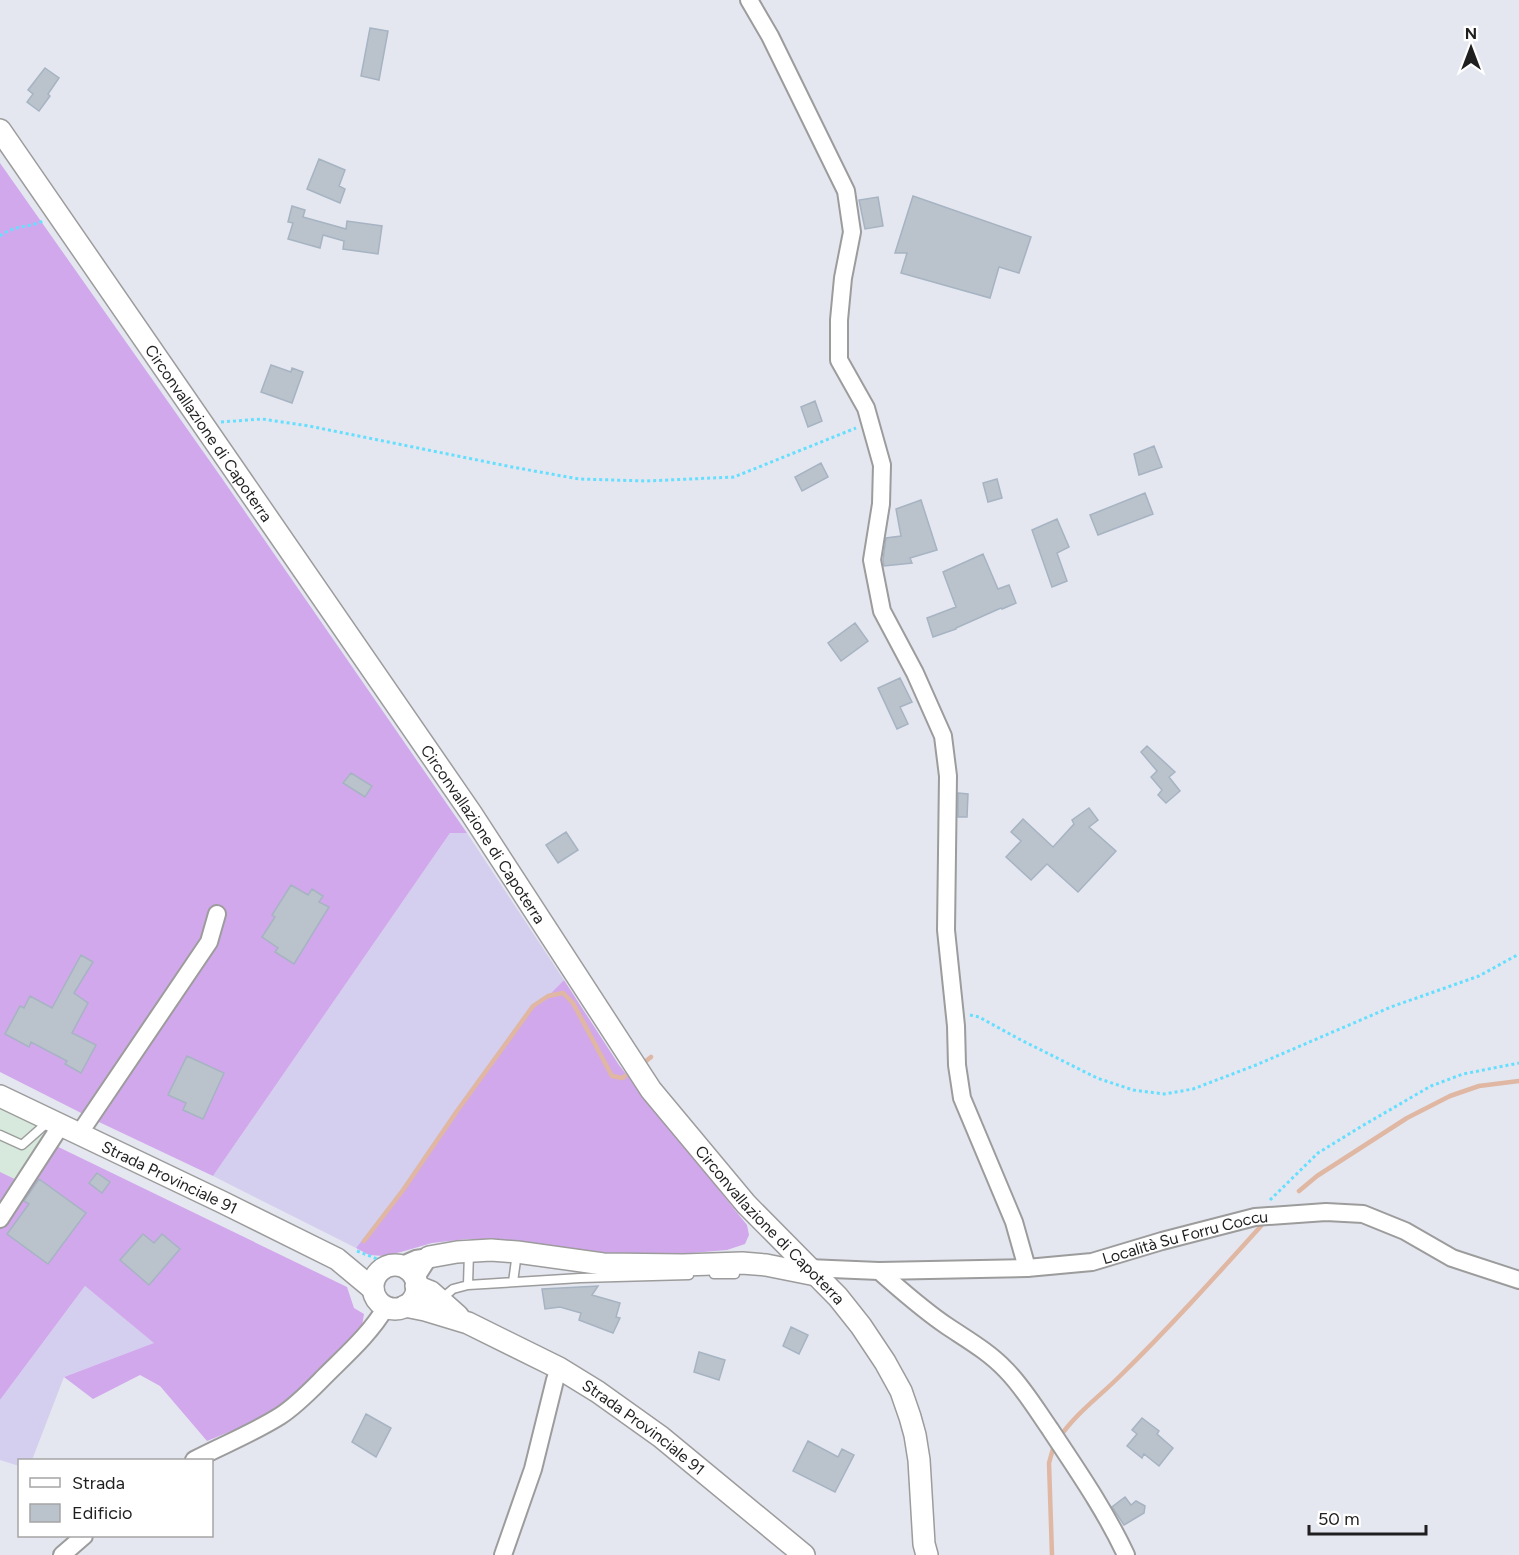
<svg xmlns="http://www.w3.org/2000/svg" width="1519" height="1555" viewBox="0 0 1519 1555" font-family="Figtree,sans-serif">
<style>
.industrial{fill:#d6e9dc}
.farmland{fill:#d5cfef}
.grass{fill:#d2a8ec}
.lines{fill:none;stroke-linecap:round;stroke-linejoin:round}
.stream{stroke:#dfb7a3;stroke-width:4.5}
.building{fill:#bac3cc;stroke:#a6b3c2;stroke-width:1.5}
.service-casing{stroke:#9c9c9c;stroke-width:11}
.minor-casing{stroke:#9c9c9c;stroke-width:20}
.tertiary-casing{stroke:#9c9c9c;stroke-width:24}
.path{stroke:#66dfff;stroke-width:3;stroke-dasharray:3 3;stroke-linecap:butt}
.service{stroke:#fff;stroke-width:8}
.minor{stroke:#fff;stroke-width:16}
.tertiary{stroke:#fff;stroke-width:21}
.labels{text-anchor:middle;stroke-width:4.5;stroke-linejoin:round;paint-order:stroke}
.street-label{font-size:16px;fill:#1f1f1f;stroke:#fff}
</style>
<rect width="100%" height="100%" fill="#e4e7f0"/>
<path class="industrial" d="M0,1109l49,23 -30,49 -19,-9z"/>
<path class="farmland" d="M450,833h17l97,147 -16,16 -15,10 -76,105 -54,79 -39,51 -8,7 -143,-72z
M85,1286l70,57 -91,34 -32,83h-12l-1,6 -19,-6v-60z"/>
<path class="grass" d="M0,163l221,314 246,356h-17l-237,343 -114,-54 -99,-50z
M564,980l55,85 19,24 109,136 2,10 -4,9 -18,6 -47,4h-62l-27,-2 -89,-12 -35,-1 -35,4 -31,9 -17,4 -15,-1 -13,-7 47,-58 54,-79 76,-105 15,-10z
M46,1141l301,146 7,21 10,6 -2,12 -12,18 -72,63 -32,18 -39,16 -47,-55 -20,-11 -47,24 -29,-22 90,-34 -69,-57 -85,114v-228l19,9z"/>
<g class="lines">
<path class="stream" d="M646,1061l5,-4
M1299,1191l18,-15 90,-58 43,-22 29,-10 40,-5
M364,1241l39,-51 54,-79 76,-105 15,-10 15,-3 10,10 39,73 11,2 2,-2
M1059,1438c17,-25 40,-41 61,-62 49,-48 95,-99 141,-150
M1052,1555l-3,-92 5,-18"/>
</g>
<path class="building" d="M370,28l18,3 -9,49 -18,-4z
M45,68l14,10 -11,16 2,2 -11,15 -12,-9 6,-8 -5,-4z
M319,159l26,11 -6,16 6,3 -5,14 -33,-14z
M913,196l118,41 -12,36 -20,-6 -9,31 -89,-25 6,-20h-12z
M878,197l5,29 -18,3 -6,-29z
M292,206l13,4 -2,7 43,12 1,-8 35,5 -4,28 -35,-5 1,-8 -21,-6 -3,13 -32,-9 5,-16 -5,-1z
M271,365l20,7 1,-4 11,4 -11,31 -31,-11z
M815,401l7,20 -14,6 -7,-20z
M1154,446l8,21 -23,8 -5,-21z
M821,463l7,14 -26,14 -7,-14z
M997,479l5,19 -14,4 -5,-19z
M1145,493l8,21 -55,21 -8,-20z
M921,500l16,50 -27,8 2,5 -28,3 -1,-6 3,-22 15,-2 -5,-27z
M1057,519l12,28 -12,6 10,28 -15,6 -20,-57z
M983,554l15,35 11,-4 7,18 -14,6 -1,-1 -45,20v1l-23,8 -6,-19 29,-11 -13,-35z
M855,623l13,18 -27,20 -13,-18z
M900,678l12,24 -12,5 8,17 -11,5 -19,-41z
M1147,746l28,26 -6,5 11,14 -14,12 -8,-8 4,-5 -11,-13 6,-6 -16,-19z
M351,773l21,13 -7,11 -22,-14z
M958,793l10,1 -1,23h-9z
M1089,808l9,12 -9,7 27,24 -38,41 -31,-28 -16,16 -25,-23 15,-16 -10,-9 12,-13 30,28 21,-23 -2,-4z
M566,832l12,18 -20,13 -12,-18z
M291,885l17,10 4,-6 11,7 -4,6 10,5 -35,57 -19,-12 3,-4 -16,-11 13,-20 -3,-2z
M81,955l12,7 -19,31 14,10 -16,30 24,12 -15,28 -16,-9 2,-3 -36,-19 -2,5 -24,-13 15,-28 4,2 6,-12 22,12z
M187,1056l37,17 -21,46 -20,-9 3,-7 -18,-8z
M97,1173l13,9 -8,11 -13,-10z
M39,1179l47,34 -38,51 -41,-30 22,-30 -5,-3z
M143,1234l11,9 8,-9 18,15 -31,36 -29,-25z
M598,1286l-6,9 28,8 -4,14 4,1 -7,15 -34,-13 2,-7 -21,-6 -15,2 -3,-20z
M791,1327l17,8 -9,19 -16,-8z
M699,1352l26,8 -6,20 -25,-8z
M366,1414l25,14 -15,29 -24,-15z
M1142,1418l17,13 -2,3 16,14 -14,18 -15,-12 -2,4 -15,-12 10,-12 -5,-4z
M808,1441l30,16 4,-8 12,6 -19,37 -42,-21z
M1125,1497l6,8 5,-4 9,5 -1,7 -20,12 -12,-18z"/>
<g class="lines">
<g class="service-casing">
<path id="service" d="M0,1135l22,10 26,-23
M714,1274h21l1,-11
M513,1282l4,-29
M468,1285l1,-33
M440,1300l13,-11 15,-4 112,-7 109,-3"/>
</g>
<g class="minor-casing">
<g id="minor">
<path d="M749,0l21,36 76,155 6,41 -9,46 -4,42v40l27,48 16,57 -1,39 -9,56 10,51 33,62 28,63 5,40 -2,154 10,96 1,39 5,33 52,124 13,46"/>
<path d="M79,1134l130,-192 8,-28"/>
<path d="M0,1219l61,-94"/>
<path d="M400,1266l16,-7 13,-2"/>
<path id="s1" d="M808,1268l71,3 148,-3 65,-6 70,-21 93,-24 71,-5 37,2 42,17 47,27 67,22"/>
<path d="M879,1271c22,19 44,39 68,55 21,14 42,26 59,44 17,17 30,39 44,59 27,41 55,81 76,126"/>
<path d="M415,1279l14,-22"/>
<path d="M194,1460c29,-15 59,-27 86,-44 17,-11 31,-26 45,-40 22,-22 45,-42 61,-69"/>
<path d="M62,1555l22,-19"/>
<path d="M503,1555l30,-86 22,-89 4,-12"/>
</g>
</g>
<g class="tertiary-casing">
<g id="tertiary">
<path id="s2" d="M0,130l471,683 180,277 95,114 92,93 23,29 24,36 16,29 9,26 5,18 4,25 5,84 3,11"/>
<path id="s3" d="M0,1096l222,106 115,57 36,30"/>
<path d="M429,1257l28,-5 34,-2 26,2 86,12 80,1 59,-2 24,2 50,10"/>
<circle cx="395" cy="1287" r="22"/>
<path d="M416,1286l15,6 27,24"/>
<path id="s4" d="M405,1306l20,4 43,13 91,45 39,24 63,45 143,118"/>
</g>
</g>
<path class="path" d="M0,236c14,-11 28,-8 43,-15
M221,422l41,-3 47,7 203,41 67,12 67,2 88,-4 122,-49
M970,1015l9,2 40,22 78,39 36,12 31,4 29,-5 63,-24 135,-58 88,-31 40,-22
M1270,1200l48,-47 44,-27 69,-40 32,-12 56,-11
M357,1251l23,9"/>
<use href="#service" class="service"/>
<use href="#minor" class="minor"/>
<use href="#tertiary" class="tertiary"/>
</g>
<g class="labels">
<g class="street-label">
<text dy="6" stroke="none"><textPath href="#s2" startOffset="368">Circonvallazione di Capoterra</textPath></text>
<text dy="6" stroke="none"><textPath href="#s2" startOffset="854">Circonvallazione di Capoterra</textPath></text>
<text dy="6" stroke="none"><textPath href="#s3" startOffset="188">Strada Provinciale 91</textPath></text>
<text dy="6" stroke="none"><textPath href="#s2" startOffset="1340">Circonvallazione di Capoterra</textPath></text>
<text dy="6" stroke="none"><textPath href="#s1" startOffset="381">Località Su Forru Coccu</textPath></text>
<text dy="6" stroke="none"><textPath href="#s4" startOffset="270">Strada Provinciale 91</textPath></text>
</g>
</g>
<rect x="18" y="1459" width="195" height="78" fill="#ffffff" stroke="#a5a5a5" stroke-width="1.5"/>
<rect x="30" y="1478" width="30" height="9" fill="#ffffff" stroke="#a5a5a5" stroke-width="1.5"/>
<text x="72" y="1489" font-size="18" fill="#1f1f1f">Strada</text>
<rect x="30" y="1504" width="30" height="18" fill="#bac3cc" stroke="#a5a5a5" stroke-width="1.5"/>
<text x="72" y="1519" font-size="18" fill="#1f1f1f">Edificio</text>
<g transform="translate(1471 48)" stroke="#ffffff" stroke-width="4.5" paint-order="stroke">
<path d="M0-4.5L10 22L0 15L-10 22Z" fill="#1f1f1f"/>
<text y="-9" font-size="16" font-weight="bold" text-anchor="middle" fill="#1f1f1f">N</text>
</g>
<path d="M1309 1525v9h117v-9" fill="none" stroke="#1f1f1f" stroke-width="3"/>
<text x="1318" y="1525" font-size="18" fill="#1f1f1f" stroke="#ffffff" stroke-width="4.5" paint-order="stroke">50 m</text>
</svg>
